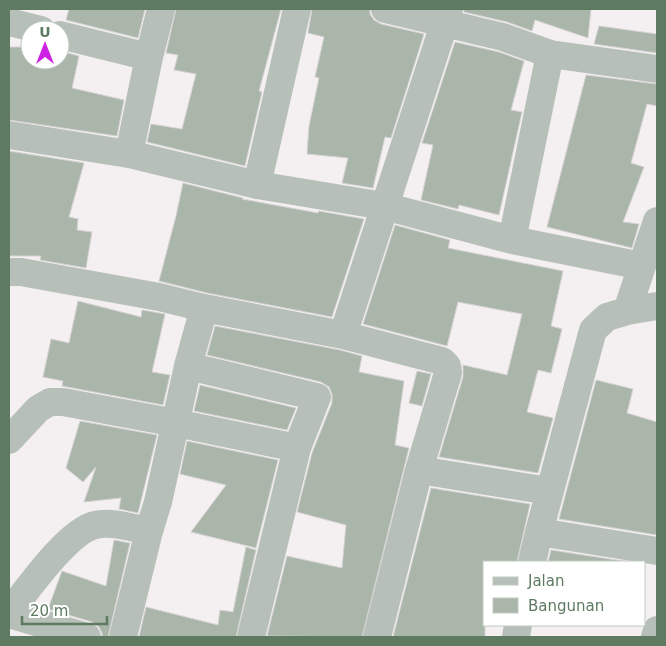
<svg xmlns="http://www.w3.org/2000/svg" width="666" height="646" viewBox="0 0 666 646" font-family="'DejaVu Sans',sans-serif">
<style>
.building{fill:#aab6aa;stroke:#d5d2d3}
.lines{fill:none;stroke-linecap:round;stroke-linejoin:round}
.street{stroke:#b7c0b8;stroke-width:28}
</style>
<rect width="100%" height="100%" fill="#f4eff1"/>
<path class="building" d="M69,9h76l-7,29 -72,-18z
M176,9h105l-22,82 3,1 -17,74 -98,-24 4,-18 31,5 14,-55 -22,-4 4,-15 -12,-2z
M312,9h58v5l4,6 7,4 43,10 -33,104 -6,-1 -12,51 -31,-5 6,-25 -41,-4 2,-28 10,-48 -4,-1 9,-40 -16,-4z
M464,9h127l-3,29 -53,-18 -3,11 -25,-9 -43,-10z
M599,26l58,8v19l-63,-9z
M455,42l44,10 25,9 -13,49 11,2 -23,103 -40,-10 -1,4 -37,-9 12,-55 -11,-2z
M9,47h21v13h30v-9l19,5 -7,32 52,12 -7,36 -108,-16z
M586,75l71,9v22l-10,-2 -16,59 13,4 -21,55 16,2 -7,24 -85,-21z
M9,151l75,12 -15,54 9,2 -1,11 15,2 -6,36 -46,-8 1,-4h-32z
M183,183l60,15 -1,1 76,14 1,-2 45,8 -32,98 -125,-24 -48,-12 17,-65z
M395,225l55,15 -2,8 115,23 -12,55 11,3 -11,44 -13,-3 -11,42 26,6 -15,55 -99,-16 24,-80v-12l44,10 15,-61 -64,-12 -11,44 -84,-22z
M78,301l63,16 1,-7 23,4 -13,58 18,3 -7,30 -101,-19 1,-5 -20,-4 8,-38 18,4z
M215,326l125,24 22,6 -3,16 45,9 -9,64 14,3 -47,189 -95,-1 20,-80 55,12 4,-43 -49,-13 15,-59 20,-50v-9l-3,-7 -8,-5 -114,-27z
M417,371l14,3 -9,32 -13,-3z
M596,380l37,9 -6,24 30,9v113l-98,-16z
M200,385l96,23 -9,22 -93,-19z
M80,421l77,14 -19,78 -19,-4 2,-11 -37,4 12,-35 -13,15 -17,-14z
M187,441l91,19 -22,88 -65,-16 35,-47 -46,-11z
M431,488l99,16 -13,58h-32v75h-92z
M114,540l16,3 -22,94h-6v-4l-3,-6 -7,-5 -44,-13 14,-38 44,15z
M246,547l10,3 -20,87h-97l7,-30 72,18 2,-15 13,2z
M551,550l78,12h-81z"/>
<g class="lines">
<path class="street" d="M385,9l118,28 47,17 107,15
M9,22l32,8
M60,35l89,22
M9,135l120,19 128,31 127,21 128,34 130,26
M129,154l20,-97 12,-48
M257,185l40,-176
M512,240l38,-186
M9,272h12l138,25 45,11 139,27 99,26 5,5 1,7 -29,97 -42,167
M627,311l30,-90
M343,335l106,-326
M188,366l129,31 -20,51 -46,189
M9,440l29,-31 12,-7h13l113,21 121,25
M419,470l130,21
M539,532l118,19
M532,562l7,-30 54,-202 14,-13 20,-6 30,-5
M9,613c18,-23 59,-82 86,-88 17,-4 37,3 54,6
M9,614l78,23
M123,637l26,-106 9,-29 30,-136 16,-58
M516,637l2,-12
M655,637l2,-7"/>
</g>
<rect width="666" height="646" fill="none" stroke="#5e7a61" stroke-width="20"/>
<rect x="483" y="561" width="162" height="65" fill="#ffffff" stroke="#bfcac0"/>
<rect x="493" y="577" width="25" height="8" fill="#b7c0b8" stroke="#bfcac0"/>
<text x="528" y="586" font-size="15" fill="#5e7a61">Jalan</text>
<rect x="493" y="598" width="25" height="15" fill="#aab6aa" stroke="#bfcac0"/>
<text x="528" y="611" font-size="15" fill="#5e7a61">Bangunan</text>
<g transform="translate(45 45)"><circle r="24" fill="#ffffff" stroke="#bfcac0"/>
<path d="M0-4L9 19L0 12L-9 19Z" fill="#ce20e3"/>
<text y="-8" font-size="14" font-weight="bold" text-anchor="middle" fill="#5e7a61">U</text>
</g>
<path d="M22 616v8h85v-8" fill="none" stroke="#5e7a61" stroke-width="2.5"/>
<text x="30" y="616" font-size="15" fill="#5e7a61" stroke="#ffffff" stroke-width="4" paint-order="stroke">20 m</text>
</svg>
